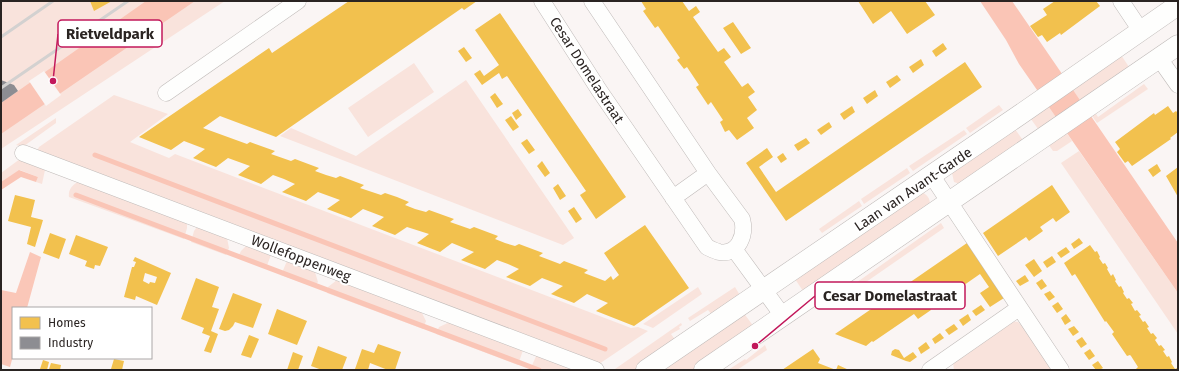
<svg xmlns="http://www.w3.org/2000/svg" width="1179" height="371" viewBox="0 0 1179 371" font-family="'Fira Sans',sans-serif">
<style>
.green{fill:#f9e3dc}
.forest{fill:#fac7b8}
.water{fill:#fac5b6}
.pier{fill:#faf5f4}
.homes{fill:#f2c14e;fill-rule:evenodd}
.industry{fill:#8d8d92}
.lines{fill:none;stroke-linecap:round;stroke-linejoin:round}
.stream{stroke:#fac5b6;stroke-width:5}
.minor-casing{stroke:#bfbab8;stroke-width:17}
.tertiary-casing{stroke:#bfbab8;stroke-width:21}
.minor{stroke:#fefefd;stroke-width:16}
.tertiary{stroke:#fefefd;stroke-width:20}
.rail{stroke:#d3d1d0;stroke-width:3}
.labels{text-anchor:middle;stroke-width:4;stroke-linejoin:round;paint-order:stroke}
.street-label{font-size:14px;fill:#2a2422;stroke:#fff}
.leader{fill:none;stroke:#c2185b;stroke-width:1.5}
.callout-dot{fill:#c2185b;stroke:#fff;stroke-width:1.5}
.callout{fill:#fff;stroke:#c2185b;stroke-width:1.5}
.callout-label{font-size:15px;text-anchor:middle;font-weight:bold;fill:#2a2422}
</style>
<rect width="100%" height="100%" fill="#faf5f4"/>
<path class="green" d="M1,1h224l-224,148z
M1119,52l12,18 -49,33 -12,-17z
M414,63l20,29 -66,45 -20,-29z
M466,80l108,158 -11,7 -283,-109 11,-8 65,28z
M1144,84l4,5 -51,34 -7,-10 4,-2 4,6z
M114,95l54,19 -38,28 39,16 6,-4 456,174 7,-1 10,4 -49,33 -562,-213 2,-4z
M1045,102l14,19 -18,12 -13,-18z
M999,105l4,5 -33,23 -4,-5z
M56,118v5l-32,23h-4l-4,-1z
M1012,125l13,18 -65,41 -6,-2 -2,-9z
M1064,129l8,12 -15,10h-4l-7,-10z
M964,130l3,4 -54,37 -4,-5z
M1079,151l99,142v41l-117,-171z
M20,159l23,7 2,4 -3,14 -6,-2 2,-5 -18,-7 -19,12v-9z
M907,168l3,5 -46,31 -3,-5z
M78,182l109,41v5l-3,11 -115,-42c-1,-7 3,-12 9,-15z
M921,192c6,2 9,6 9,13l-125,89 -12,-18z
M859,201l3,5 -40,27 -3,-4z
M941,223l3,5 -88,61 -3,-4z
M197,227l30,11 2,10 -3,7 -35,-13 3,-11z
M246,246l25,9 -5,13 -28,-11 3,-6z
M287,261l28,11 3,10 -4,5 -33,-12z
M337,280l84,31 5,10 -3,8 -96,-36 1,-6z
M698,287l4,7 -49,34 -10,-4z
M735,287l6,10 -28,19 -5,-6 -18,11 -2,-3z
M743,312l11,15 -61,43h-26v-4z
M1011,321l7,1 6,6 28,42h-98l-1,-7z
M450,322l73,28 -5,15 -82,-31 3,-7z
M681,323l1,2 -3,2 1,2 -9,5 5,7 -41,29 -20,-1z
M765,345l2,5 -30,20h-9l17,-11 1,1z
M537,354l37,16h-44z"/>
<path class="forest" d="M30,252l11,5 -14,51h-14v48l-3,11 -9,-3v-74l15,3z"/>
<path class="water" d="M146,1h49l-194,133v-31z
M980,1h32l166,242v50l-159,-229 -13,-24z
M19,170l19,7 -2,5 -15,-5 -20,13v-8z"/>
<path class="pier" d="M44,71l17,24 -15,11 -17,-25z"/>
<path class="homes" d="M90,1h22l-18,10z
M349,1h128l-13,9 -2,-2 -186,129 -56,-21 -17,12 44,16 3,-2 25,9 -4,3 20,7 4,-2 24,9 -4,3 11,4 10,3 4,-2 24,9 -4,3 21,7 4,-2 12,4 12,5 -4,3 10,4 11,3 3,-2 25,9 -4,3 20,7 4,-2 24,9 -3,3 10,4 10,3 4,-2 24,9 -4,3 21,8 4,-3 24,9 -4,3 21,8 6,-5 2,4 6,-5 -15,-22 41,-28 44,63 -55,38 -38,-15 12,-8 -21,-9 -13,9 -23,-9 12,-8 -21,-8 -12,8 -24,-9 13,-8 -11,-5 -11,-4 -12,9 -24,-9 13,-8 -22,-9 -12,9 -23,-9 12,-9 -22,-7 -12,8 -23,-9 12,-9 -21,-8 -12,9 -24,-9 13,-9 -22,-8 -12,9 -24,-9 13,-8 -11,-5 -11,-4 -12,9 -23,-9 12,-9 -22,-8 -12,9 -23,-9 12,-9 -21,-8 -13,9 -32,-13 130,-89 3,5z
M641,1h41l7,10 7,-5 4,6 -7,5 25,35 6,-4 7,9 -7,5 18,25 6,-4 7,9 -7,5 9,13 -10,8 7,10 -17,12 -8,-10 -4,2 -5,-10 3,-2 -12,-18 -3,3 -12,-18 3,-2 -12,-18 -3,2 -7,-9 3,-2 -22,-32 -3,2 -12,-17 3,-2z
M858,1h67l10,14 -28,19 -16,-23 -18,13z
M1055,1h41l4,5 -39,29 -1,-2 -13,9 -5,-7 -4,2 -8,-11 17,-11 -4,-6z
M500,13l126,184 -30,22 -16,-24 6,-4 -79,-115 -5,3 -3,-6 -17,12 -8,-11 6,-4 4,6 15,-11 -24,-35z
M733,22l18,26 -10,6 -18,-26z
M943,43l4,6 -11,8 -4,-6z
M464,47l8,11 -6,4 -8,-11z
M921,59l3,6 -11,8 -4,-6z
M965,62l17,25 -196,134 -40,-58 21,-15 6,9 -14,10 17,25z
M897,75l4,5 -11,8 -4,-6z
M875,90l3,6 -11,8 -4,-6z
M495,93l8,11 -6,4 -7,-11z
M852,106l3,6 -11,8 -4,-6z
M1168,106l5,7 3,-2 2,2v19l-8,6 1,1 -39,27 -4,-5 -3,2 -8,-11 3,-3 -5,-7 39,-29 1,2z
M518,109l4,6 -6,5 -4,-7z
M511,116l8,11 -6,4 -8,-11z
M829,122l3,5 -11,8 -4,-5z
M806,138l4,5 -12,8 -4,-6z
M527,139l8,11 -6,4 -8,-11z
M783,153l4,6 -6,4 -4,-6z
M542,161l8,12 -5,4 -8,-11z
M1157,164l4,7 -8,6 -5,-7z
M1178,167v30l-12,-21z
M558,184l8,12 -6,4 -7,-12z
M1052,185l18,27 -14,10 -3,-4 -13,9 3,4 -14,10 -3,-4 -28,19 -15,-23z
M15,195l20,5 -4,17 12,3 -8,27 -8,-3 4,-17 -23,-6z
M574,207l8,12 -6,4 -8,-12z
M50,233l16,6 -7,20 -16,-6z
M76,235l32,12 -8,19 -5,-1 -1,4 -9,-3 2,-5 -18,-7z
M1079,238l4,5 -9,6 -3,-5z
M967,243l37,55 -14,9 -10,-14 9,-6 -9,-13 -23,16 -2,-4 -27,18 3,6 -13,9 -4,-5 -41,28 -1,-1 -6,5 -31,-12z
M1090,245l5,7 2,-1 3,6 -1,1 4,6 2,-1 3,5 -1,1 4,7 2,-2 3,6 -1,1 4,6 2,-1 3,6 -1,1 4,6 2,-1 4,5 -2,1 4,7 2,-1 4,5 -2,1 4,6 2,-1 4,6 -2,1 4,6 2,-1 4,5 -2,2 4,6 2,-1 4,5 -2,1 4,6 2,-1 3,6 -1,1 4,6 2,-1 1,2h-41l-1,-1 2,-2 -7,-11 -1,-1 -3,1 -15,-22 2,-2 -8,-11 -1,1 -30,-48 -3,2 -8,-13z
M1066,247l4,5 -9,6 -4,-5z
M1052,256l4,6 -9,6 -4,-6z
M135,257l36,16 -14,32 -21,-9 -1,4 -11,-3 8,-30h2l2,-5 -3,-1zM145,273l12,4 -2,6 -5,-1 -1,2 -6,-3z
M1034,259l8,12 -8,6 -9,-12z
M1025,275l4,6 -9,5 -4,-5z
M196,278l23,9 -7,20 7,2 -8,22 7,3 -7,19 -7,-2 6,-15 -8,-3 2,-5 -23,-9z
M1042,279l5,7 -6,4 -5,-7z
M1050,291l5,6 -6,4 -5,-7z
M233,293l29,11 -9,24 -18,-6 -2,4 -4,4 -4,1 -6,-2z
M1058,302l5,7 -6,4 -5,-7z
M981,305l4,5 -9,6 -4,-5z
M277,309l30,12 -10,24 -29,-11z
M968,314l3,6 -8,6 -4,-6z
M1066,314l5,7 -6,4 -4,-7z
M954,324l4,5 -9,6 -4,-5z
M1074,326l5,6 -6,4 -5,-7z
M940,333l4,5 -9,6 -3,-5z
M249,335l10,4 -8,19 -10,-3z
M1082,337l5,7 -6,4 -5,-7z
M926,342l4,6 -9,6 -3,-6z
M378,344l23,8 -6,18h-7l-18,-7 -2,7 -13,-1 7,-20 12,4z
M318,346l29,11 -5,13h-20l-11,-4z
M813,349l7,10 -2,4 18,7h-54z
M895,349l4,1 5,8 9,-6 4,5 -7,5 -4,-1 -15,-6 1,-4z
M1090,349l5,7 -6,4 -5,-7z
M293,352l10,4 -5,14h-11z
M114,359l10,2 -2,9 -11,-1z
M43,360l6,2 -2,8 -7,-1z
M1098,361l5,7 -4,2h-3l-4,-5z
M51,363l10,2 -1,5 -11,-1z
M838,365l11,5h-13z"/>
<path class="industry" d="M1,80l13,5 4,6 -17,12z"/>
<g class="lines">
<path class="stream" d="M95,155l510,194
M76,195l463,175"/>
<g class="minor-casing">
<path id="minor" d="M542,1l57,89 108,157c4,2 8,4 12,5 20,4 27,-18 23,-33l-34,-46 -116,-172
M1121,1l20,30
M1159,58l19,27
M166,93l132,-92
M23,153l573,217
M932,176l129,194
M673,198l35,-25
M734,249l49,67
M930,370l89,-62"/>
</g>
<g class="tertiary-casing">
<path id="tertiary" d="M646,370l375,-256 157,-109
M704,370l474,-325"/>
</g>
<use href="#minor" class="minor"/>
<use href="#tertiary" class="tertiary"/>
<path class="rail" d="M1,37l52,-36
M1,88l127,-87"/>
</g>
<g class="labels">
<g class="street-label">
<text transform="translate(587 70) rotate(57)" y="5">Cesar Domelastraat</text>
<text transform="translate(913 189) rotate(-34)" y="5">Laan van Avant-Garde</text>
<text transform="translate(301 258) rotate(21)" y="5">Wollefoppenweg</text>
</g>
</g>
<path class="leader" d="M53 81L58 34M755 346L815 296"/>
<g class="callout-dot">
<circle cx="53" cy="81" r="4"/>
<circle cx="755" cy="346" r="4"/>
</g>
<g class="callout">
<rect x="58" y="20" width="104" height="27" rx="4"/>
<rect x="815" y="282" width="150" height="27" rx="4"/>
</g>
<g class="callout-label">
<text x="110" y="39">Rietveldpark</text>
<text x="890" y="301">Cesar Domelastraat</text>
</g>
<rect width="1179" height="371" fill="none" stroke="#2a2422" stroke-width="4"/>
<rect x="12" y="307" width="140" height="52" fill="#ffffff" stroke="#aaa7a7"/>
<rect x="20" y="317" width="20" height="12" fill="#f2c14e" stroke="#aaa7a7"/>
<text x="48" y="327" font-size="12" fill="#2a2422">Homes</text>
<rect x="20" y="337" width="20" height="12" fill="#8d8d92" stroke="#aaa7a7"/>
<text x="48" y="347" font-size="12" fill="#2a2422">Industry</text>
</svg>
